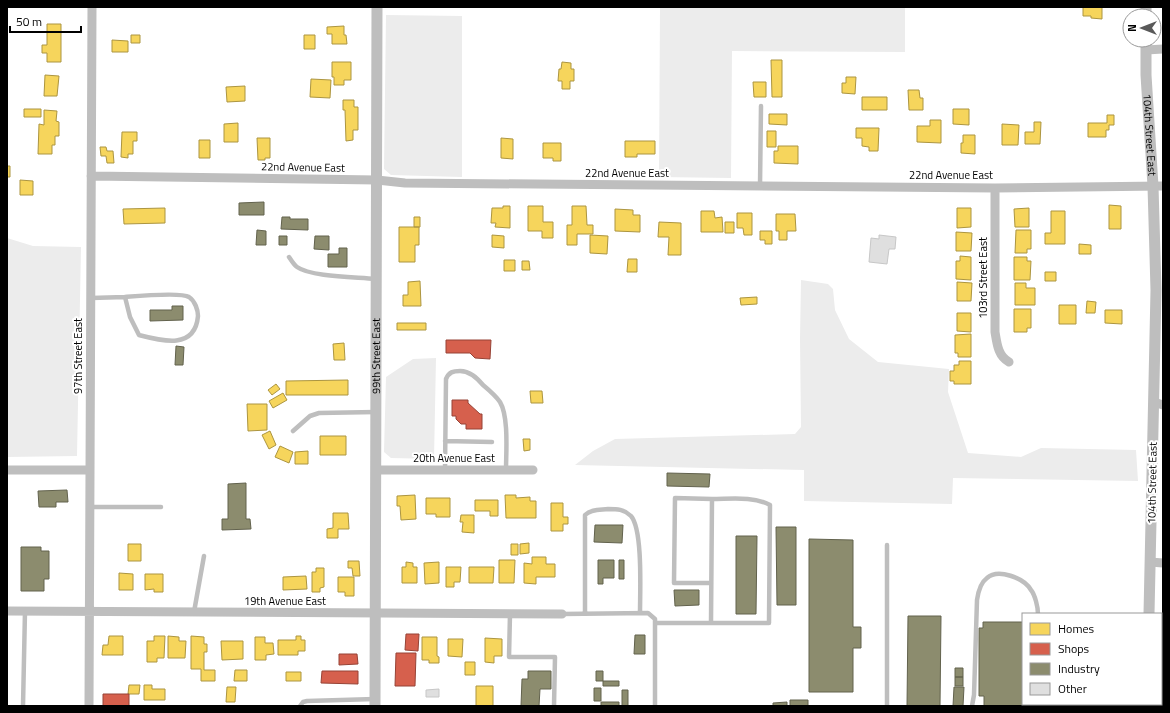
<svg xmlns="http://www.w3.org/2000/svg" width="1170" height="713" viewBox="0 0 1170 713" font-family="'Titillium Web',sans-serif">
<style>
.green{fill:#ececec}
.homes{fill:#f6d55c;stroke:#ac9540}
.shops{fill:#d6604d;stroke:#964336}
.industry{fill:#8c8c6e;stroke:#62624d}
.building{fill:#dfdfdf;stroke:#c7c7c7}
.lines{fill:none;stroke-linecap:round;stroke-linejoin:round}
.service{stroke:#bebebe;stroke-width:4.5}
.minor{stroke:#bebebe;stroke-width:9}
.tertiary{stroke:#bebebe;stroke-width:11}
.labels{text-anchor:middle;stroke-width:4;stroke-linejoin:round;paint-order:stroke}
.street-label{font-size:11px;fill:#000;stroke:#fff}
</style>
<rect width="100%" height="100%" fill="#fff"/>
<path class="green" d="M660,7h245v45l-173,-1 -1,127 -72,-1z
M386,15l76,1v161l-71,-2 -7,-6z
M7,238l26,8 48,1 -4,209 -70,1z
M801,280l27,4 5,5 2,21 14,29 29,23 71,7 -1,23 20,61 53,4 20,-9 95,2 2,31 -185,-3 -1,26 -148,-3v-31l-229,-5 18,-14 22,-12 180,-5 6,-7 -1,-88z
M436,358l-2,101 -43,-1 -7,-6 2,-75 27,-18z"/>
<path class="homes" d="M1083,7h19v12l-11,-1v-2h-8z
M47,24h14v38h-14v-9h-5v-8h5z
M344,26v9h2l1,9h-15v-10h-5v-7z
M131,35h9v8h-9z
M304,35h11v14h-11z
M112,40l16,1v11h-16z
M771,60h11v37h-10z
M332,62h19v18h-7v5h-10v-8h-2z
M562,62l9,1v6h3v12h-4v8h-8v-8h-4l1,-12h2z
M45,75l14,1 -2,20h-13z
M846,77h10l-1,17 -13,-1v-10h4z
M311,79l20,1 -1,18 -20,-1z
M753,82h13v15h-12z
M245,86v15l-18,1 -1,-15z
M908,90h11l1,8h3v12h-14z
M862,97h25v13h-25z
M343,100h11v7h4v23h-5v10l-7,1 -1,-31h-2z
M24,109h17v8h-17z
M953,109h16v16l-16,-1z
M44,110l13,1 -1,10 3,1v14h-4v9h-3v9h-14l1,-30 5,1z
M769,114h18v11l-18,-1z
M1107,115h7v10h-5v5h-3v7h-18v-14h19z
M930,120h11v23l-24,-1v-16h13z
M1034,122h7l-1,22h-15v-12h9z
M238,123v19h-14v-18z
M1002,124l17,1 -1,20h-16z
M856,128h23l-1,23h-9v-4l-7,-1v-8h-6z
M767,131h9v16h-9z
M122,132h15v9h-4v13h-5v4l-7,-1z
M963,135h12v19l-14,-1v-10h2z
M257,138h13v20h-5v2h-7z
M501,138l12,1v20l-12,-1z
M199,140h11v18h-11z
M625,141h30v13h-18v3h-12z
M543,143h18v18h-8v-3h-10z
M778,146h20v18l-24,-1v-12h4z
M100,147h6l1,4h6l1,12h-7l-1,-7h-5z
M7,166h3v11h-3z
M20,180l13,1v14h-13z
M1109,205l12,1v23h-12z
M503,206h7v22l-15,-1 1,-4h-5l1,-15h11z
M528,206h15v16h10v16h-11v-7h-14z
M572,206h14l1,19h6v9h-16v11h-10v-20h5z
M165,208v15l-41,1 -1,-15z
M957,208h14v19l-14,1z
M1029,208v19h-14l-1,-18z
M615,209l18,1v5h7v17l-25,-1z
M701,211h13l1,7 7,-1 1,15h-22z
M1051,211h14v33h-20v-11h6z
M737,213h15v22h-8l-1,-7h-6z
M776,214h19l1,17h-9v9h-8v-9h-3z
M414,217h6v10h-6z
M659,222l22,1v32h-13l1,-18h-11z
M725,222h9v11h-9z
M399,227h20v18h-4v17h-16z
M1016,230h15v19h-4v4h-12z
M760,231h12v13h-7v-4h-5z
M956,232l16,1 -1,18h-15z
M492,235l12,1v12l-12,-1z
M590,235l18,1 -1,18 -17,-1z
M1079,244l12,1v9h-12z
M960,256l11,1v23l-15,-1v-18h4z
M1014,257h13v4h4l-1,19h-16z
M628,259h9v13h-10z
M504,260h11v11h-11z
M522,261h7l1,9h-8z
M1045,272h11v9h-11z
M420,281l1,25h-18v-11h5v-13z
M957,282l15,1 -1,18h-14z
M1015,283h11v5h9v17h-20z
M757,297v7l-16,1 -1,-7z
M1087,301l9,1 -1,11h-9z
M1059,305h17v19h-17z
M1014,309h17v19h-4v4h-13z
M1105,310h17v14l-17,-1z
M957,313h14v19l-14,-1z
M397,323h29v7h-29z
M971,334v23h-13v-4h-3v-18z
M344,343l1,17h-11l-1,-16z
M959,361h12v23h-17v-3h-4v-10h4v-6h5z
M348,380v15h-62v-14z
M276,384l4,5 -8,6 -4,-5z
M530,391h12l1,12h-12z
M283,393l4,7 -14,8 -4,-7z
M247,404h20v26l-19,1z
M270,431l6,14 -7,4 -7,-14z
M320,436h26v19h-26z
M523,439h7v11l-6,1z
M280,446l13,6 -4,11 -14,-6z
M308,451v13h-13v-12z
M415,495l1,24 -15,1 -1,-14h-3v-10z
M505,495h11v3l14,-1v4h6v17h-30z
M426,498h24v19h-14v-3h-10z
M475,500h23v16h-8v-5h-15z
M551,503h12v14h5v7h-5v7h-12z
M333,513h15l1,16h-11v9h-11v-9l6,-1z
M461,515h13v18l-12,-1 1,-10h-3z
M529,543v10l-9,1v-10z
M128,544h13v17h-13z
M511,544h7v11h-7z
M532,557h14v7h9v13h-19v7l-12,-1v-20l8,1z
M499,560h16l-1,23h-15z
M348,561h11l1,15h-7l-1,-8h-4z
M406,562l7,1v4h4v16h-15v-16h4z
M439,562v21l-14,1 -1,-21z
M446,567h15l-1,15h-6v5h-8z
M469,567h25l-1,16h-24z
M316,568h8v19l-4,1v4h-8v-20h4z
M119,573l14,1v16h-14z
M145,574h18v18h-9v-3l-9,1z
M306,576l1,13 -24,1v-13z
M338,577h16v19h-9v-4h-7z
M109,636h14v19h-21l1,-10h5z
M154,636h11l-1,22h-7v4h-10v-21h7z
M168,636l11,1v4h7l-1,17h-17z
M191,636l13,1v7h3v8h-3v18h11v11h-14v-12h-10z
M296,636h5v4h4v11h-7v4h-20v-15h18z
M255,637h10v6h8l1,11 -8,1v5h-11z
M422,637h15v19l2,1v6h-10v-3h-7z
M485,638l17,1v17h-8v7l-9,-1z
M448,639h15l-1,18 -14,-1z
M221,641h22v18l-21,1z
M465,662h10v13h-10z
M235,670h12v11h-13z
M286,672h15v9h-15z
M129,685h11l-1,9h-11z
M144,685h8v4h13v11h-21z
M476,686h17v20h-17z
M227,687h9l-1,15h-9z"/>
<path class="shops" d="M446,340h45l-1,19 -15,-1 -5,-5h-24z
M452,400h16v3l12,11h2v15h-16v-5h-5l-5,-5v-3h-4z
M406,634h13l-1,17 -13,-1z
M396,653h20l-1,33h-20z
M339,654h18l1,10 -19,1z
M322,671h36v13l-37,-1z
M103,694h26v12h-26z
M1095,704h11l2,2h-15z"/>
<path class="industry" d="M264,202v13h-25v-12z
M282,217h8v2h18v11l-27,-1z
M257,230l9,1v14h-10z
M279,236h8v9h-8z
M315,236h14v14l-15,-1z
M339,248h8v19h-19v-13h11z
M172,306h11v14l-33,1v-11h22z
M176,346l8,1 -1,18h-8z
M667,473l43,1 -1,13 -42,-1z
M246,483v36h4l1,10 -29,1v-11h6v-35z
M67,490l1,12h-12v5h-17l-1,-16z
M595,525h28l-1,18 -28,-1z
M776,527h20v78h-19z
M736,536h21l-1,78h-20z
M809,539l44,1v87h8v21h-8v44h-44z
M21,547h20v4h8v28h-5v12h-23z
M598,560h16v18h-11v6h-5z
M619,560h5v19h-5z
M674,590h25v15l-24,1z
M908,616h33l-1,90h-33z
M983,622h40v82h10v2h-49v-10h-5v-68h4z
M635,635h10v19h-11z
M955,668h8v9h-8z
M528,671h23v18h-11l-1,17h-18l1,-27h6z
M596,671h7v10h-7z
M955,677h8v9h-8z
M603,681h16v5h-16z
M954,687h10l-1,19h-10z
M594,688h7v13h-7z
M622,690h6v16h-6z
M790,700h18v6h-18z
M601,702h18v4h-18z
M787,702v4h-14v-3z"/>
<path class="building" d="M879,235l17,2 -1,12h-6l-2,15 -18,-2 2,-24 8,1z
M439,689v8h-13v-7z"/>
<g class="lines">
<path class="service" d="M760,186l1,-80
M289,257c2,3 5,8 8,10 14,10 60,10 78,12
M91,298l34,-1 5,20 9,18c23,6 56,15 59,-19 0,-6 -3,-15 -9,-19 -8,-5 -52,-1 -64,0
M293,431l17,-15 9,-3 57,-1
M445,441l47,1
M445,470l1,-91c3,-7 7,-8 14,-8 10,0 17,7 23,14 6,5 13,11 17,17 9,15 6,51 6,68
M90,507h71
M711,583h-37l1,-85 37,1
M194,612l10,-56
M585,613v-98c6,-6 15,-5 23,-6 9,0 16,0 23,7 12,14 9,76 9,97
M510,614l-1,43h46l-1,49
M562,614l86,-1 7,6v87
M655,623h114l1,-118c-17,-9 -39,-6 -58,-6l-1,124
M1123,704v2
M23,706l2,-95
M300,706l3,-4 4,-1 68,-2
M887,706v-161
M972,706l2,-11 3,-95c1,-7 3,-17 10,-22 11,-10 37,0 44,12 4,5 7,17 7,24
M1037,706v-2
M1078,706l3,-2"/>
<path class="minor" d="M1146,50l17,-1
M91,176l286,4 28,3 590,5 168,-2
M995,188v144c2,12 3,24 14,30
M1154,402l9,3
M7,470h83
M376,470h157
M1150,562l13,1
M7,611l555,3
M89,706l3,-699"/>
<g class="tertiary">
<path d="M1146,16v-9"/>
<path id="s1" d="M1146,40v35l7,111 3,104 -7,324"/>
<path id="s2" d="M375,706l2,-699"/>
<path d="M1148,706v-2"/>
</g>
</g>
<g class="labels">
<g class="street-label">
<text dy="4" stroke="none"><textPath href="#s1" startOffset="95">104th Street East</textPath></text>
<text transform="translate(303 167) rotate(1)" y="4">22nd Avenue East</text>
<text x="627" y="177">22nd Avenue East</text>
<text x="951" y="179">22nd Avenue East</text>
<text transform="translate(983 278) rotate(-90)" y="4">103rd Street East</text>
<text transform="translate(78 356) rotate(-90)" y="4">97th Street East</text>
<text dy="4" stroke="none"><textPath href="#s2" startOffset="350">99th Street East</textPath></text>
<text x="454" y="462">20th Avenue East</text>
<text transform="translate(1152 483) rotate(-89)" y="4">104th Street East</text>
<text x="285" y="605">19th Avenue East</text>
</g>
</g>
<rect width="1170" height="713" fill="none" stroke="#000000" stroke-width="16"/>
<rect x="1022" y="613" width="140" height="92" fill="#ffffff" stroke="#999999"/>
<rect x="1030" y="623" width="20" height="12" fill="#f6d55c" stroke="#999999"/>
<text x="1058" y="633" font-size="12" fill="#000000">Homes</text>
<rect x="1030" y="643" width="20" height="12" fill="#d6604d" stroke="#999999"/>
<text x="1058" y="653" font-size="12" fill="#000000">Shops</text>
<rect x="1030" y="663" width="20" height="12" fill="#8c8c6e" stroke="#999999"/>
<text x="1058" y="673" font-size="12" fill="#000000">Industry</text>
<rect x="1030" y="683" width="20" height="12" fill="#dfdfdf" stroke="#999999"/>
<text x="1058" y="693" font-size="12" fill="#000000">Other</text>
<g transform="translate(1142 28) rotate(270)"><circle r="19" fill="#ffffff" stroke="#999999"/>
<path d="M0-3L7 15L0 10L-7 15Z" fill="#595959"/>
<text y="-6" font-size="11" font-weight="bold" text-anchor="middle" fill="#000000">N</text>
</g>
<path d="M10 26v6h71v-6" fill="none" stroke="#000000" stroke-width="2"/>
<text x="16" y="26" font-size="12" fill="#000000" stroke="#ffffff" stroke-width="3" paint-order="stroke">50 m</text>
</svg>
